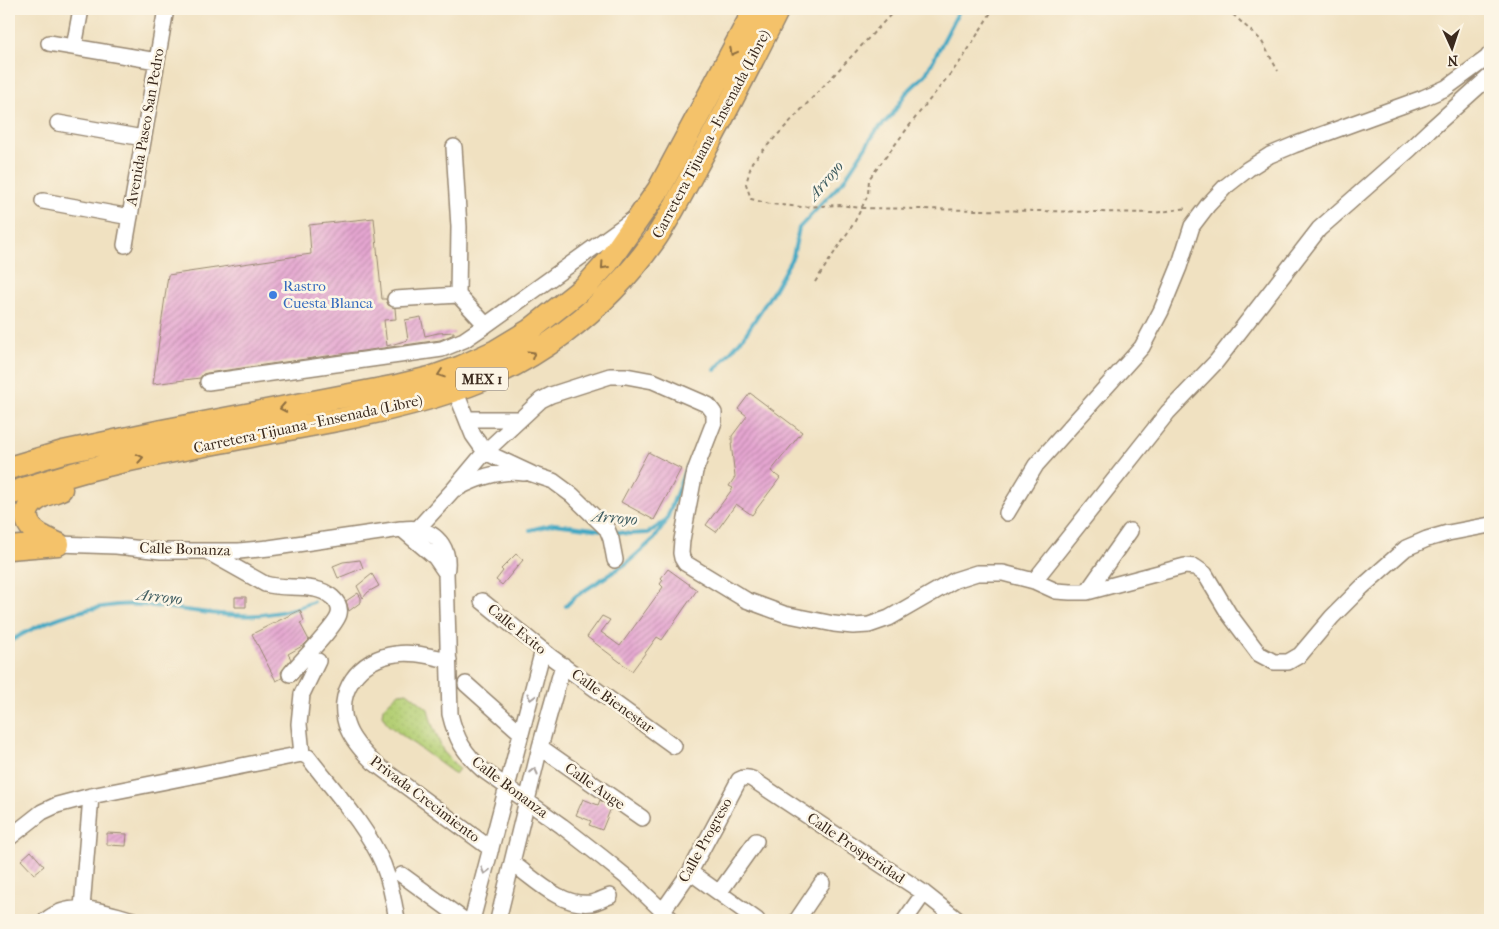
<svg xmlns="http://www.w3.org/2000/svg" width="1499" height="929" viewBox="0 0 1499 929" font-family="'IM FELL French Canon',serif">
<style>
.park{fill:url(#park-dots);stroke:#787c4a}
.lines{fill:none;stroke-linecap:round;stroke-linejoin:round}
.stream{stroke:#43a8c3;stroke-width:4}
.building{fill:url(#building-hatch)}
.minor-casing{stroke:#968670;stroke-width:18}
.highway-casing{stroke:#968670;stroke-width:25}
.path{stroke:#968670;stroke-width:2;stroke-dasharray:4 4;stroke-linecap:butt}
.minor{stroke:#fff;stroke-width:15}
.highway{stroke:#f4c26a;stroke-width:22}
.oneway{stroke:#8e6e40}
.oneway2{stroke:#a79f9a}
.shop-dot{fill:#3f7fe0;stroke:#fcf5e5;stroke-width:2}
.labels{text-anchor:middle;stroke-width:5;stroke-linejoin:round;paint-order:stroke}
.shield{fill:#fcf5e5;stroke:#75675a;stroke-width:1}
.shield-label{font-size:14px;font-weight:bold;fill:#3b2a1e}
.street-label{font-size:15px;fill:#3b2a1e;stroke:#fcf5e5}
.shop-label{font-size:15px;fill:#366cbe;stroke:#fcf5e5;text-anchor:start}
.water-label{font-size:16px;font-style:italic;fill:#3e5c60;stroke:#fcf5e5}
</style>
<defs>
<pattern id="park-dots" width="8" height="8" patternUnits="userSpaceOnUse" patternTransform="scale(1.25)"><rect width="8" height="8" fill="#b4cf75"/><path d="M2 2h.1M6 6h.1" fill="none" stroke="#9cb265" stroke-width="1.8" stroke-linecap="round"/></pattern>
<pattern id="building-hatch" width="6" height="6" patternUnits="userSpaceOnUse" patternTransform="scale(1.25)"><rect width="6" height="6" fill="#e5a6d1"/><path d="M-1 1l2-2M0 6l6-6M5 7l2-2" fill="none" stroke="#bb87a9"/></pattern>
</defs>
<rect width="100%" height="100%" fill="#fcf5e5"/>
<filter id="ink" filterUnits="userSpaceOnUse"><feTurbulence type="fractalNoise" baseFrequency=".02" numOctaves="2"/><feDisplacementMap in="SourceGraphic" scale="10" xChannelSelector="R" yChannelSelector="G"/><feConvolveMatrix kernelMatrix="1 2 1 2 8 2 1 2 1" color-interpolation-filters="sRGB"/></filter>
<filter id="wash" filterUnits="userSpaceOnUse"><feTurbulence type="fractalNoise" baseFrequency=".0096" numOctaves="4" result="noise"/><feDisplacementMap in="SourceGraphic" scale="20" xChannelSelector="R" yChannelSelector="G"/><feGaussianBlur stdDeviation="1.12" result="paint"/><feColorMatrix in="noise" values="0 0 0 0 0 0 0 0 0 0 0 0 0 0 0 0 0 1.4 0 .05"/><feComposite in="paint" operator="in"/></filter>
<g filter="url(#wash)">
<rect width="100%" height="100%" fill="#f0e1c1"/>
<path class="park" d="M407,692l21,17 4,15 11,27 16,18 -4,5 -67,-49 -6,-10 1,-7 16,-15z"/>
<g class="lines">
<path class="stream" d="M715,370l30,-35 29,-45 19,-34 6,-28 45,-48 32,-49 16,-16 14,-22 20,-19 34,-65
M530,530l24,-6 48,6
M611,531l19,3 18,-1 18,-12 21,-55
M566,606l10,-10 51,-33 27,-24 11,-16
M9,642c33,-21 68,-33 108,-37 17,-2 36,1 53,3 53,7 92,15 143,-6"/>
</g>
<g id="blocks">
<path class="building" d="M374,218l8,81h4l2,6 7,3 1,11 -12,1 3,26 21,-6 -3,-20 16,-3 4,19 13,-3 16,-1v2l-14,6 -233,33 -4,1 -3,4 -47,6 15,-109 143,-21 -2,-29z
M750,393l52,39 -31,39 9,7 -28,37 -16,-11 -20,28 -10,-7 27,-37 -4,-2 6,-9 -4,-34h1v-7l15,-20 -9,-7z
M648,452l33,17 -27,51 -33,-18z
M516,554l7,6 -21,25 -6,-5 7,-9 -2,-2z
M360,560l3,8 -25,10 -5,-12 10,-4z
M668,569l29,21 -35,50 -5,-3 -25,34 -45,-34 15,-21 8,4 -9,12 19,14 43,-59 -3,-3 3,-4 -2,-2z
M372,574l7,12 -11,6 -5,6 -6,-12z
M358,593l3,5v4l-12,9 -3,-10z
M235,597h11v10h-11z
M300,610l4,11 -4,2 9,17 -5,5 -16,9 3,5 -10,13 1,6 -6,3 -24,-47z
M583,799l15,6 2,-5 11,8 -9,22 -13,-5 2,-4 -15,-6z
M107,833l20,1 -1,12 -19,-1z
M31,851l13,15 -10,8 -13,-14z"/>
</g>
</g>
<g filter="url(#ink)">
<use href="#blocks" fill-opacity="0" stroke="#968670" stroke-width="1"/>
<g class="lines">
<g class="minor-casing">
<path id="minor" d="M49,43l108,18
M74,47l7,-38
M58,123l85,15
M454,147l5,80 -1,68
M43,201l87,16
M125,245l41,-236
M395,299l63,-4 28,30
M208,382l234,-33 22,-9 22,-15 146,-105
M455,390l18,45 12,17 47,22 21,7 19,14 35,34 4,10 4,21
M467,419h52
M458,488c21,-11 42,-18 66,-15
M1007,513l29,-48 106,-118 19,-36 18,-44 13,-41 16,-21 17,-18 23,-18 22,-14 24,-10 129,-47 23,-10 41,-30 3,-4
M403,530l32,27 11,16
M411,536l43,-47 31,-37 56,-52 10,-5 59,-19h16l27,5 55,24 6,8v9l-19,49 -13,69 -1,13 1,5 3,5 61,37 38,14 50,10 19,2 16,-1 20,-7 66,-38 22,-7h26l31,8 22,10 14,1h17l98,-26 10,1 10,7 24,40 30,40 15,8h14l12,-7 32,-38 30,-30 44,-39 21,-9 21,-6 42,-8
M58,544l58,2 45,5h78l30,-3 132,-19c5,0 11,-1 16,0 22,4 34,22 29,44l4,141c6,25 14,39 33,56l79,56 41,32 27,22 42,40
M208,552l57,32c16,5 33,1 50,5 11,2 27,12 24,25 -2,11 -40,49 -49,60
M1034,581l134,-169 48,-50 103,-133 91,-80 20,-19 60,-54
M1087,592l43,-61
M482,601l69,56 123,89
M449,660c-17,-3 -36,-9 -53,-6 -37,4 -63,39 -48,75 5,12 16,24 25,33l118,87
M466,684l55,49
M540,747l102,71
M302,754l-3,-30 3,-30 16,-33
M9,838l33,-26 15,-7 34,-9 211,-42 6,3c26,34 58,68 75,107 7,18 11,37 14,56
M512,863c23,16 49,44 79,40 6,-1 13,-5 19,-7
M690,872l67,48
M402,875l62,45
M719,893l37,-52
M662,912l28,-40 49,-92c5,-3 8,-3 13,-1l172,114 34,27
M46,920c26,-21 59,-8 87,0
M82,920v-12l9,-112
M472,920l71,-270
M498,920l42,-173 23,-82
M797,920l25,-37
M905,920l19,-27"/>
</g>
<g class="highway-casing">
<path id="highway" d="M9,468l54,-16 99,-21 235,-45 33,-8 31,-11 35,-16 33,-20 58,-46 21,-23 51,-73 96,-180
M9,494c32,-11 65,-21 98,-29 50,-12 100,-20 149,-30 66,-12 133,-23 196,-44 81,-26 152,-80 201,-149 17,-24 30,-51 44,-77 28,-51 55,-104 81,-156
M58,544c-6,-3 -12,-5 -18,-9 -16,-10 -19,-26 -1,-37 6,-4 15,-6 22,-9
M9,548l49,-4"/>
</g>
<path class="path" d="M896,9l-144,153 -6,22 5,15 19,5 32,3 38,-2 21,3 293,5 34,-5
M1227,9l34,31 17,31
M1484,9l6,5
M815,282l39,-59 14,-28 1,-16 50,-66 44,-55 30,-49"/>
<use href="#minor" class="minor"/>
<use href="#highway" class="highway"/>
</g>
<defs><path id="oneway-chevron" d="M-2-3.5L2.5 0L-2 3.5" fill="none" stroke-width="1.6" stroke-linecap="round" stroke-linejoin="round" transform="scale(1.25)"/></defs>
<g class="oneway">
<use href="#oneway-chevron" transform="translate(733 52) rotate(118)"/>
<use href="#oneway-chevron" transform="translate(604 266) rotate(132)"/>
<use href="#oneway-chevron" transform="translate(532 354) rotate(-31)"/>
<use href="#oneway-chevron" transform="translate(441 374) rotate(161)"/>
<use href="#oneway-chevron" transform="translate(283 408) rotate(169)"/>
<use href="#oneway-chevron" transform="translate(140 458) rotate(-11)"/>
</g>
<g class="oneway2">
<use href="#oneway-chevron" transform="translate(531 697) rotate(105)"/>
<use href="#oneway-chevron" transform="translate(534 771) rotate(-76)"/>
<use href="#oneway-chevron" transform="translate(485 871) rotate(105)"/>
</g>
</g>
<circle class="shop-dot" cx="273" cy="295" r="5"/>
<g class="labels">
<rect class="shield" x="456" y="367.5" width="52" height="23" rx="4"/>
<g class="shield-label">
<text x="482" y="384">MEX 1</text>
</g>
<g class="street-label">
<text transform="translate(145 127) rotate(-80)" y="5">Avenida Paseo San Pedro</text>
<text transform="translate(711 134) rotate(-62)" y="5">Carretera Tijuana - Ensenada (Libre)</text>
<text transform="translate(308 424) rotate(-12)" y="5">Carretera Tijuana - Ensenada (Libre)</text>
<text transform="translate(185 549) rotate(2)" y="5">Calle Bonanza</text>
<text transform="translate(517 629) rotate(39)" y="5">Calle Exito</text>
<text transform="translate(613 701) rotate(36)" y="5">Calle Bienestar</text>
<text transform="translate(595 786) rotate(35)" y="5">Calle Auge</text>
<text transform="translate(510 787) rotate(37)" y="5">Calle Bonanza</text>
<text transform="translate(425 799) rotate(37)" y="5">Privada Crecimiento</text>
<text transform="translate(705 840) rotate(-61)" y="5">Calle Progreso</text>
<text transform="translate(856 848) rotate(34)" y="5">Calle Prosperidad</text>
</g>
<g class="shop-label">
<text x="283" y="291">Rastro<tspan x="283" dy="17">Cuesta Blanca</tspan></text>
</g>
<g class="water-label">
<text transform="translate(825 180) rotate(-50)" y="6">Arroyo</text>
<text transform="translate(615 517) rotate(5)" y="6">Arroyo</text>
<text transform="translate(160 596) rotate(6)" y="6">Arroyo</text>
</g>
</g>
<rect width="1499" height="929" fill="none" stroke="#fcf5e5" stroke-width="30"/>
<g transform="translate(1452 48) rotate(177)" stroke="#fcf5e5" stroke-width="4" paint-order="stroke">
<path d="M0-4L9 19L0 12L-9 19Z" fill="#3b2a1e"/>
<text y="-8" font-size="14" font-weight="bold" text-anchor="middle" fill="#3b2a1e">N</text>
</g>
</svg>
